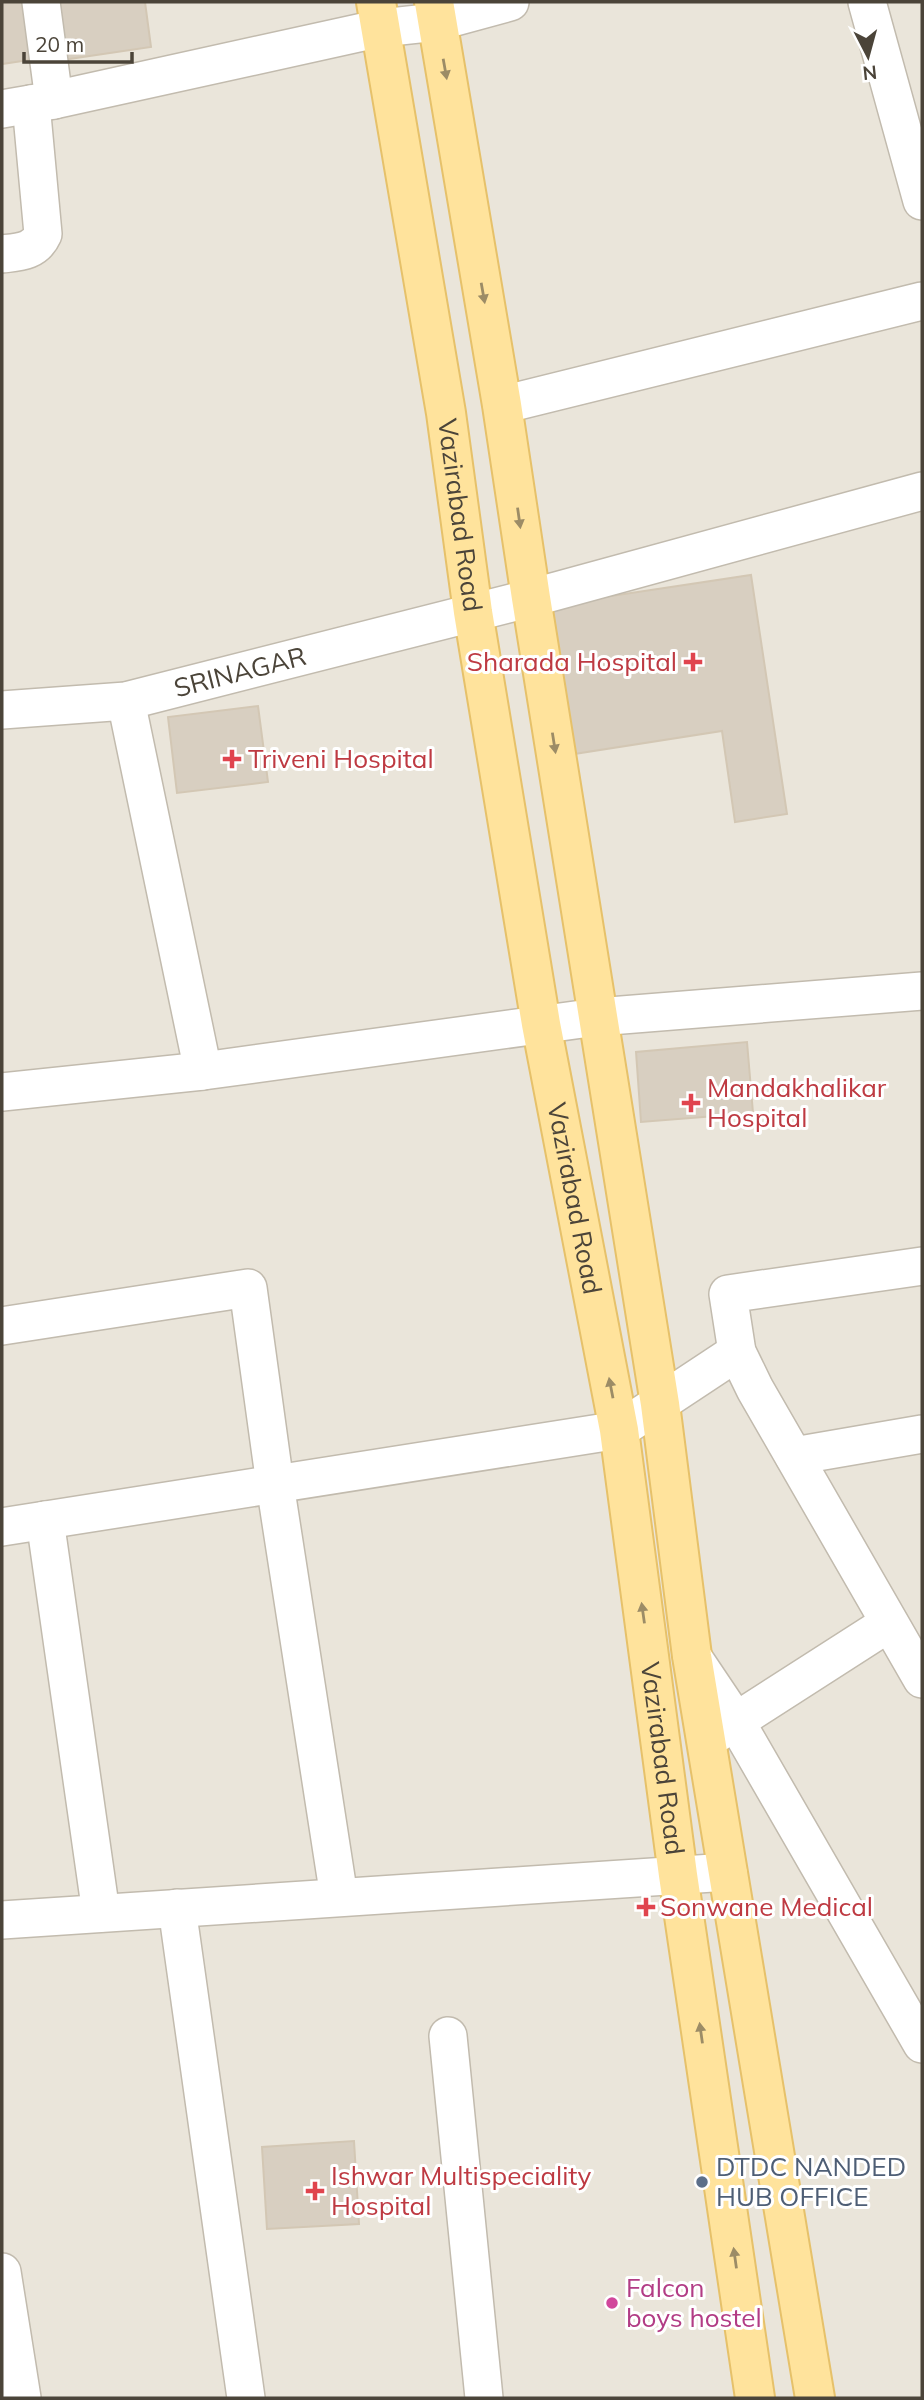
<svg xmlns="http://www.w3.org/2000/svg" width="924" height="2400" viewBox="0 0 924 2400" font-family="Mulish,sans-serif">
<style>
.residential{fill:#eae5da}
.building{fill:#d8cfc1;stroke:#d3c7b4;stroke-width:2}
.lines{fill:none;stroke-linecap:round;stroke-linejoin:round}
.street-casing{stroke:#c2bbae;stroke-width:40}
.primary-casing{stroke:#e6c16a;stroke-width:42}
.street{stroke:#fff;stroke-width:37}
.primary{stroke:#ffe39c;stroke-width:38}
.oneway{fill:#9c8c66}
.health-dot{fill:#e0444e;stroke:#fff;stroke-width:2.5}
.service-dot{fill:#5c6f8a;stroke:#fff;stroke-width:2.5}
.hotel-dot{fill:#d1479c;stroke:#fff;stroke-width:2.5}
.labels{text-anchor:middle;stroke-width:6;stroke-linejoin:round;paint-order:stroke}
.street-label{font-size:26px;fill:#4b4439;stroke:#fff}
.health-label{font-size:26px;fill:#be3a42;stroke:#fff;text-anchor:start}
.service-label{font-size:26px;fill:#4e5e75;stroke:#fff;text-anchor:start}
.hotel-label{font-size:26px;fill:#b23c85;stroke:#fff;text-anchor:start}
</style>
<rect width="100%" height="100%" fill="#f6f3ec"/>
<path class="residential" d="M2,2h920v2396h-920z"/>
<path class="building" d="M2,2h25l9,57 -34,5z
M53,2h92l6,45 -89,13z
M751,575l36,239 -52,8 -13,-91 -148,23 -23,-149z
M258,706l10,76 -91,11 -9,-76z
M747,1042l6,71 -112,9 -5,-70z
M354,2141l5,83 -92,5 -5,-82z"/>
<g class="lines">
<g class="street-casing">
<g id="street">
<path d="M41,2l13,98"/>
<path d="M867,2l55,199"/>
<path d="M2,109l52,-9 327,-72 56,-6 73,-20"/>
<path d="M2,254c17,-2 33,-2 41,-20l-12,-130"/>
<path d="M502,405l420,-104"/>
<path d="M126,701l77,370"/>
<path id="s1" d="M2,710l124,-9 405,-103 391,-107"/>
<path d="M2,1092l201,-21 394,-54 325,-26"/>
<path d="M922,1266l-194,28 9,58 18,37 167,290"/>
<path d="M2,1326l246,-38 27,196 64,413"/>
<path d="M794,1456l128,-22"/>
<path d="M45,1520l56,393"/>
<path d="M2,1527l617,-97 118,-78"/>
<path d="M692,1656l43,64 187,324"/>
<path d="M716,1734l173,-111"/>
<path d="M177,1908l69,490"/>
<path d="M2,1920l726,-48"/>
<path d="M448,2036l36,362"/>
<path d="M2,2272l20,126"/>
</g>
</g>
<g class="primary-casing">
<g id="primary">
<path id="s2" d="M376,2l70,411 27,199 68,412 78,406 59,445 77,523"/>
<path d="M434,2l68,403 29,193 129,806 32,252 123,742"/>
</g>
</g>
<use href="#street" class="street"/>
<use href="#primary" class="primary"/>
</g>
<defs><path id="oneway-solid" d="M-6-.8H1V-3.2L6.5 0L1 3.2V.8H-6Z" transform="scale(1.75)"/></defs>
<g class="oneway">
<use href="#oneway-solid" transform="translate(445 69) rotate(80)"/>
<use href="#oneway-solid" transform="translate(483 293) rotate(80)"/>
<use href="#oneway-solid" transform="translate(519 518) rotate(82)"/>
<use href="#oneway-solid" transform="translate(554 743) rotate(81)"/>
<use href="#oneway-solid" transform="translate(611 1388) rotate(-101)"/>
<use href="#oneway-solid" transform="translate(643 1613) rotate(-98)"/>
<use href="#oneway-solid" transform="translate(701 2033) rotate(-98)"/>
<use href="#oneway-solid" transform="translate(735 2258) rotate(-98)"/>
</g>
<g class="health-dot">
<path d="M689.5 651.5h7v7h7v7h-7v7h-7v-7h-7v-7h7z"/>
<path d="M228.5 748.5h7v7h7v7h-7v7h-7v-7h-7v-7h7z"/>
<path d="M687.5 1092.5h7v7h7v7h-7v7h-7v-7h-7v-7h7z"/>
<path d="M642.5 1896.5h7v7h7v7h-7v7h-7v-7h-7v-7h7z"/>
<path d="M311.5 2180.5h7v7h7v7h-7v7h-7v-7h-7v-7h7z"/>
</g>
<circle class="service-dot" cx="702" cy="2182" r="7"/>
<circle class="hotel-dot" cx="612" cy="2303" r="7"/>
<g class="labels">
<g class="street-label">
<text dy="9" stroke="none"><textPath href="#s2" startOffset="520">Vazirabad Road</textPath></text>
<text dy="9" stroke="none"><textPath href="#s1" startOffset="242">SRINAGAR</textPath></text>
<text dy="9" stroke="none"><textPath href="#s2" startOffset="1213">Vazirabad Road</textPath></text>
<text dy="9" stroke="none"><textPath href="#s2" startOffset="1780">Vazirabad Road</textPath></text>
</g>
<g class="health-label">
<text x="677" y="671" text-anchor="end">Sharada Hospital</text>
<text x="248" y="768">Triveni Hospital</text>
<text x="707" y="1097">Mandakhalikar<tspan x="707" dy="30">Hospital</tspan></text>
<text x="660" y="1916">Sonwane Medical</text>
<text x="331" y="2185">Ishwar Multispeciality<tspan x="331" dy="30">Hospital</tspan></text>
</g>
<g class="service-label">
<text x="716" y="2176">DTDC NANDED<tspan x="716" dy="30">HUB OFFICE</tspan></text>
</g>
<g class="hotel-label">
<text x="626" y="2297">Falcon<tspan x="626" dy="30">boys hostel</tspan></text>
</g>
</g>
<rect width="924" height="2400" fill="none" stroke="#4b4439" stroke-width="7"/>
<g transform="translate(868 56) rotate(174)" stroke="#ffffff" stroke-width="5" paint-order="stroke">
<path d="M0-5L12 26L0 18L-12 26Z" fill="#4b4439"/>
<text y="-10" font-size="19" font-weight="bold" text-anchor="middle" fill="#4b4439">N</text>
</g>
<path d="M24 52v10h108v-10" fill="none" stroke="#4b4439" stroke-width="3.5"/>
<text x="35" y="52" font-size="21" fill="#4b4439" stroke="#ffffff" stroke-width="5" paint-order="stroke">20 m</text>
</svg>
